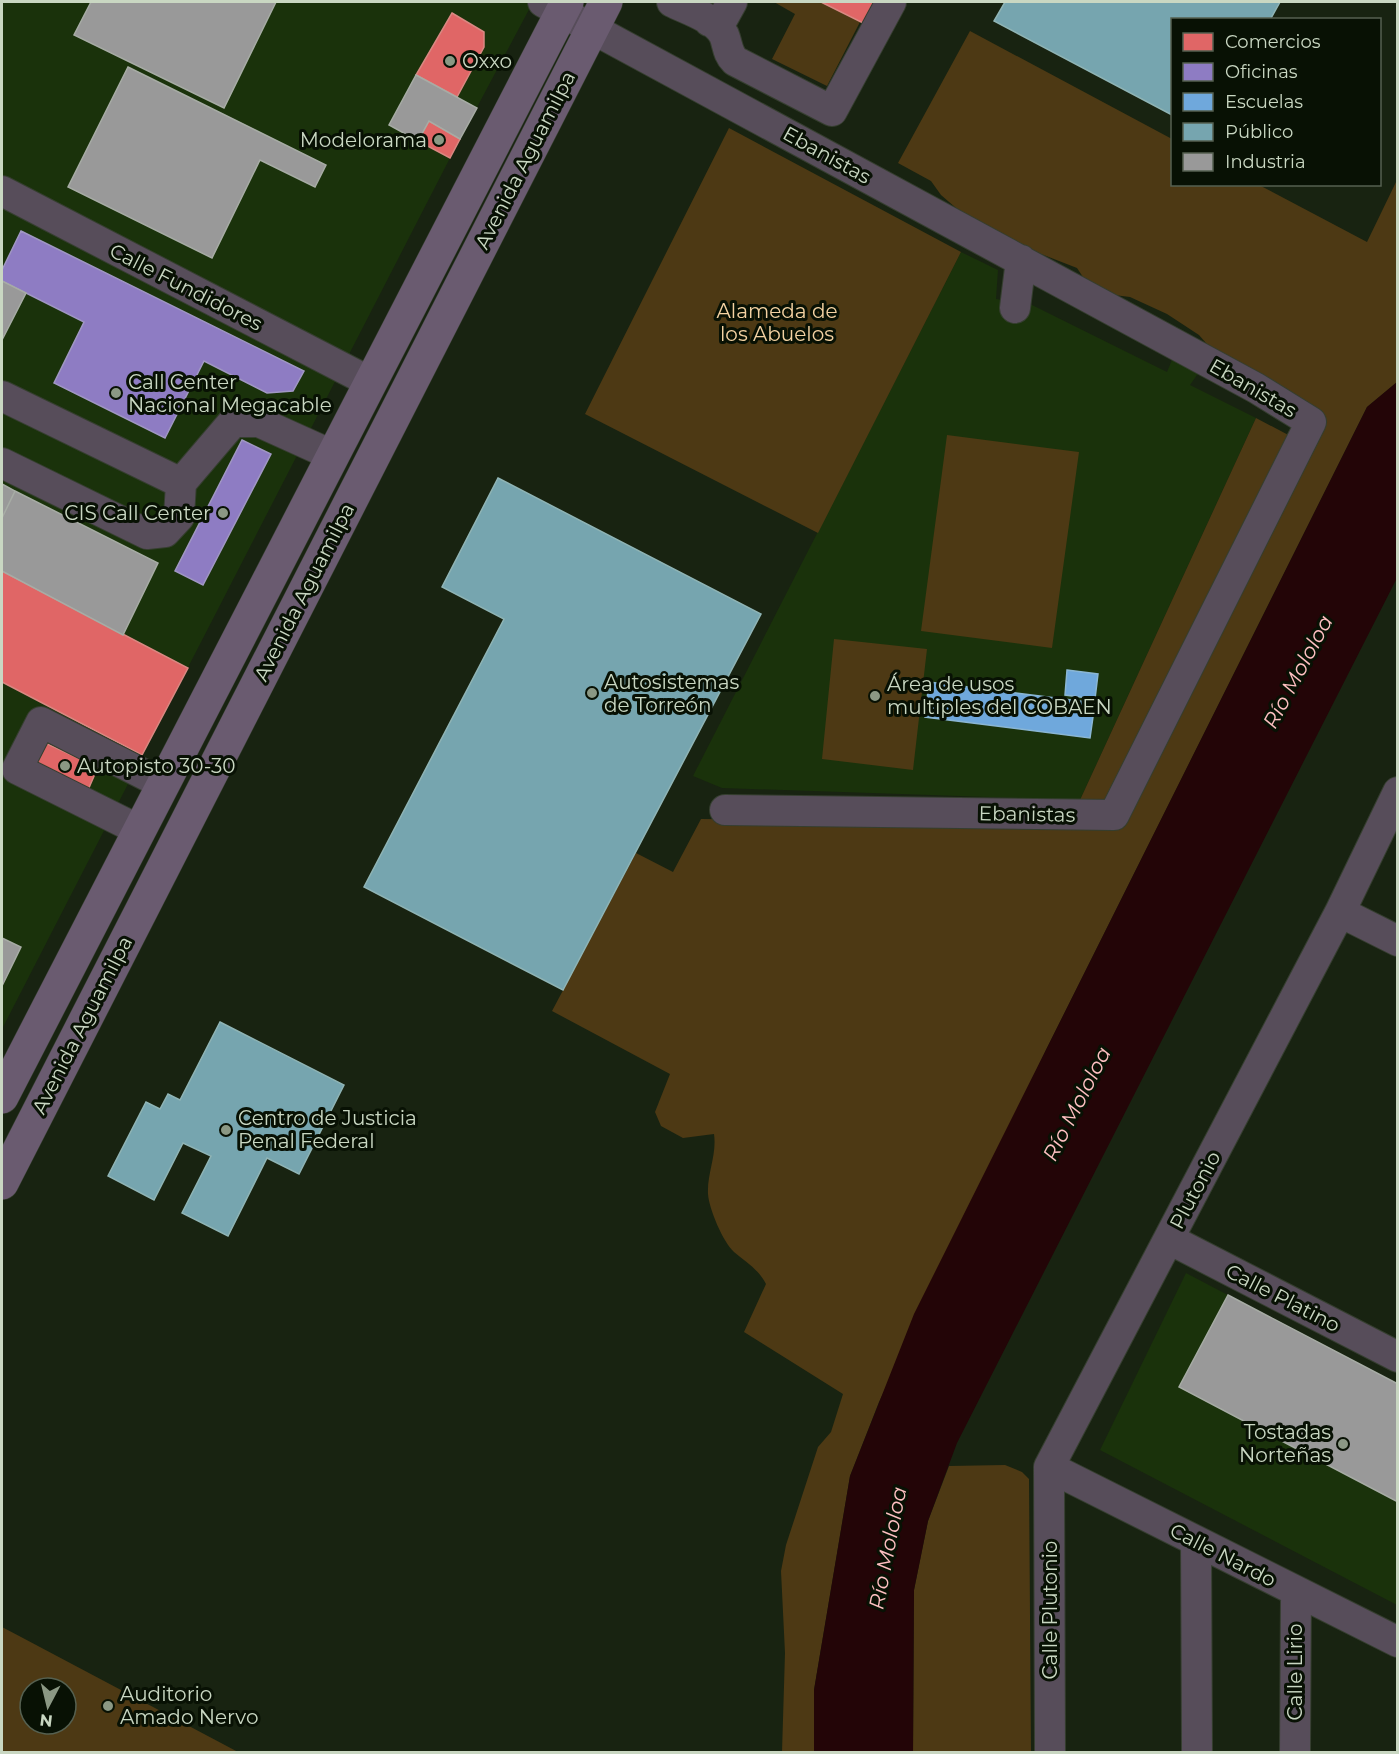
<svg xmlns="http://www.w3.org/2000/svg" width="1399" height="1754" viewBox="0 0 1399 1754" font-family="Montserrat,sans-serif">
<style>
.built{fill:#1a320b}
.green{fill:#4d3914;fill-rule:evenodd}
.water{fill:#230507}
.shops{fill:#e06666;stroke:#d98882;stroke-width:1.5}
.offices{fill:#8e7cc3;stroke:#a097c3;stroke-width:1.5}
.schools{fill:#6fa8dc;stroke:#8ab6d4;stroke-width:1.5}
.public{fill:#76a5af;stroke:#8fb4b5;stroke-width:1.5}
.industry{fill:#999;stroke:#a7aca5;stroke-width:1.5}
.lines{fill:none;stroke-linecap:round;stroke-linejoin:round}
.minor-casing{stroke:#353e2f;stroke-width:32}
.major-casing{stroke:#353e2f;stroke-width:34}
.minor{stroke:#574d5a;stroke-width:30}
.major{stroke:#6a5b70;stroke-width:33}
.poi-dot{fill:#8b9884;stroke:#081104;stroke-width:2}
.labels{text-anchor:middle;stroke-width:6;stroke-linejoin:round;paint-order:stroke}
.poi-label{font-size:20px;fill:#c9d7c2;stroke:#081104;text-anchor:start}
.street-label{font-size:20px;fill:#c9d7c2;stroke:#081104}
.park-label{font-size:20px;fill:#f4d2a2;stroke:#081104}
.water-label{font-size:21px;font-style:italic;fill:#ffc0c2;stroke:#081104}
</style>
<rect width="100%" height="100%" fill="#182311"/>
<path class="built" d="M2,2h531l-83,156 -448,871z
M961,252l37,18 -2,29 36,6 135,67 5,-12 27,12 -9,13 66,33 -176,382 -358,-12 -29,-12z
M1186,1273l211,111v221l-297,-155z"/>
<path class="green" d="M774,2h47l39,20 -33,64 -55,-27 23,-45z
M970,31l202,108v45l87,1 108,57 30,-62v202l-30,25 -321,643 -167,352 -29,74 -36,214v62h-32l3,-99 -4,-82 5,-26 32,-98 13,-15 12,-38 -99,-62 22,-48c-8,-15 -19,-21 -32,-32 -11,-10 -25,-43 -26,-58 -1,-21 9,-39 6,-60l-31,4 -22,-12 -6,-14 15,-38 -118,-63 84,-158 37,19 28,-53 402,5 208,-402 -99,-72 -13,-15 -32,-21 -37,-17 -16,-2 -29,-15 -8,-12 -59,-23 -15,-11 -40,-20 -22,-19 -10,-14 -33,-18z
M729,128l232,124 -143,281 -233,-119z
M1256,418l38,20 -178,365 -36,-3z
M947,435l132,17 -27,196 -131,-17z
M834,639l93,10 -14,121 -91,-11z
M1005,1465l17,7 7,7 2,273h-118l1,-162 14,-69 21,-55z
M2,1627l19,10 217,115h-236zM30,1688h36v36h-36z"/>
<path class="water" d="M1397,382v196l-440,865 -29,78 -14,69 -1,162h-99v-62l36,-214 64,-162 453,-907z"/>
<path class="shops" d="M821,2h55l-11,22z
M452,13l32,19v15l-27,50 -41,-22z
M429,121l31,18 -10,19 -32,-17z
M2,571l186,97 -46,87 -140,-73z
M43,742l55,25 -10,23 -55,-26z"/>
<path class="offices" d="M21,231l283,140 -11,20 -26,2 -63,-32 -39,77 -111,-55 30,-61 -82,-41v-11z
M242,440l29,14 -68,131 -28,-14z"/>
<path class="schools" d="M1067,670l31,4 -3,25 -30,-4z
M929,682l166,21 -5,35 -165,-21z"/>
<path class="public" d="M1005,2h275l-10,18h-98v95l-178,-94z
M498,478l263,136 -198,376 -199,-103 140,-268 -62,-32z
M220,1022l124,63 -45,89 -32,-16 -39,78 -46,-23 29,-57 -28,-13 -29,57 -46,-24 38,-74 14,7 8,-15 12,6z"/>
<path class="industry" d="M91,2h185l-52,106 -150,-73z
M128,67l198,98 -11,22 -55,-27 -48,98 -144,-71z
M416,75l61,33 -17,31 -31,-18 -11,20 -29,-16z
M2,281l24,12 -24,47z
M2,484l13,7 -13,27z
M15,491l143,72 -35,72 -121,-64v-53z
M2,938l19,9 -19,39z
M1228,1295l170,89v118l-219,-115z"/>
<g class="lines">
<g class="minor-casing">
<path id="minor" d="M543,2l713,386 55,34 -197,393 -389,-5
M672,2c16,8 43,16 52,33 4,10 3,18 11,26l97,50 59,-109
M709,21l13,-1 10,-18
M2,191l368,191
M1015,308l6,-48
M2,396l179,87 52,-61h26l73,33
M2,463l145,71 18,-2 14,-15 2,-34
M139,830l-122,-61 24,-47 122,62
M1340,912l58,29
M1169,1239l229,118
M1049,1467l349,175
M1196,1541l1,211
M1050,1752l-1,-285 291,-555 58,-120
M1295,1752l1,-161"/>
</g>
<g class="major-casing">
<path id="major" d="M2,1097l565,-1095
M2,1183l604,-1181"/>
</g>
<use href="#minor" class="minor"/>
<use href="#major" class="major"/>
</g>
<g class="poi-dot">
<circle cx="450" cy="61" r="6"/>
<circle cx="439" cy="140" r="6"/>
<circle cx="116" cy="393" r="6"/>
<circle cx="223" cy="513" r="6"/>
<circle cx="592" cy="693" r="6"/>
<circle cx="875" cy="696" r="6"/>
<circle cx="65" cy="766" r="6"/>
<circle cx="226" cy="1130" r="6"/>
<circle cx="1343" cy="1444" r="6"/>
<circle cx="108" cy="1706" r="6"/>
</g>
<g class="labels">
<g class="poi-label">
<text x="462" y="68">Oxxo</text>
<text x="427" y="147" text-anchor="end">Modelorama</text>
<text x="128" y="389">Call Center<tspan x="128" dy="23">Nacional Megacable</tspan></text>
<text x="211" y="520" text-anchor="end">CIS Call Center</text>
<text x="604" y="689">Autosistemas<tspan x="604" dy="23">de Torreón</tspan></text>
<text x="887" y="691">Área de usos<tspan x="887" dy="23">multiples del COBAEN</tspan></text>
<text x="77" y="773">Autopisto 30-30</text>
<text x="238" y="1125">Centro de Justicia<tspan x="238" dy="23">Penal Federal</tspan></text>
<text x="1331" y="1439" text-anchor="end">Tostadas<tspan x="1331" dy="23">Norteñas</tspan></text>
<text x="120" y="1701">Auditorio<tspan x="120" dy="23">Amado Nervo</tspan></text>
</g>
<g class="street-label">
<text transform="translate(827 155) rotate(29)" y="7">Ebanistas</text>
<text transform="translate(525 160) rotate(-63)" y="7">Avenida Aguamilpa</text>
<text transform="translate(186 287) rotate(27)" y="7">Calle Fundidores</text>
<text transform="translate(1253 388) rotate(30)" y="7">Ebanistas</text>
<text transform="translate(304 592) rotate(-63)" y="7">Avenida Aguamilpa</text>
<text transform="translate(1027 814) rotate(1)" y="7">Ebanistas</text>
<text transform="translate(82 1025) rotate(-63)" y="7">Avenida Aguamilpa</text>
<text transform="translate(1195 1190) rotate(-62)" y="7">Plutonio</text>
<text transform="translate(1283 1298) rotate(27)" y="7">Calle Platino</text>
<text transform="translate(1223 1555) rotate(27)" y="7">Calle Nardo</text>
<text transform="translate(1050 1610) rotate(-90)" y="7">Calle Plutonio</text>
<text transform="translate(1295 1672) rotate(-90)" y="7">Calle Lirio</text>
</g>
<g class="park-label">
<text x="777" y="318">Alameda de<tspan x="777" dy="23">los Abuelos</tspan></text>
</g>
<g class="water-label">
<text transform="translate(1298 672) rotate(-62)" y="7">Río Mololoa</text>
<text transform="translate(1077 1104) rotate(-63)" y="7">Río Mololoa</text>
<text transform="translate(888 1548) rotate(-79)" y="7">Río Mololoa</text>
</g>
</g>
<rect width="1399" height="1754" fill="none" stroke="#c9d7c2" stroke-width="6"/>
<rect x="1171" y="18" width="210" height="168" fill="#081104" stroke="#556050" stroke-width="1.5"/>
<rect x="1183" y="33" width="30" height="18" fill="#e06666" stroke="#556050" stroke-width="1.5"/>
<text x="1225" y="48" font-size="18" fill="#c9d7c2">Comercios</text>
<rect x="1183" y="63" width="30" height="18" fill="#8e7cc3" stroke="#556050" stroke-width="1.5"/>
<text x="1225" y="78" font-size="18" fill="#c9d7c2">Oficinas</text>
<rect x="1183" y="93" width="30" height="18" fill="#6fa8dc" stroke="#556050" stroke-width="1.5"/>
<text x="1225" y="108" font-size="18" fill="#c9d7c2">Escuelas</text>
<rect x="1183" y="123" width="30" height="18" fill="#76a5af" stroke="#556050" stroke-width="1.5"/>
<text x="1225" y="138" font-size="18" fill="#c9d7c2">Público</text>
<rect x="1183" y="153" width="30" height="18" fill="#999999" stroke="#556050" stroke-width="1.5"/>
<text x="1225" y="168" font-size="18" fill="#c9d7c2">Industria</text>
<g transform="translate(48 1706) rotate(187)"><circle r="28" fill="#081104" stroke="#556050" stroke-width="1.5"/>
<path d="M0-4.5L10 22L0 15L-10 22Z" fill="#8b9884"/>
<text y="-9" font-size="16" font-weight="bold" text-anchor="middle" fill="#c9d7c2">N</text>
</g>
</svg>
